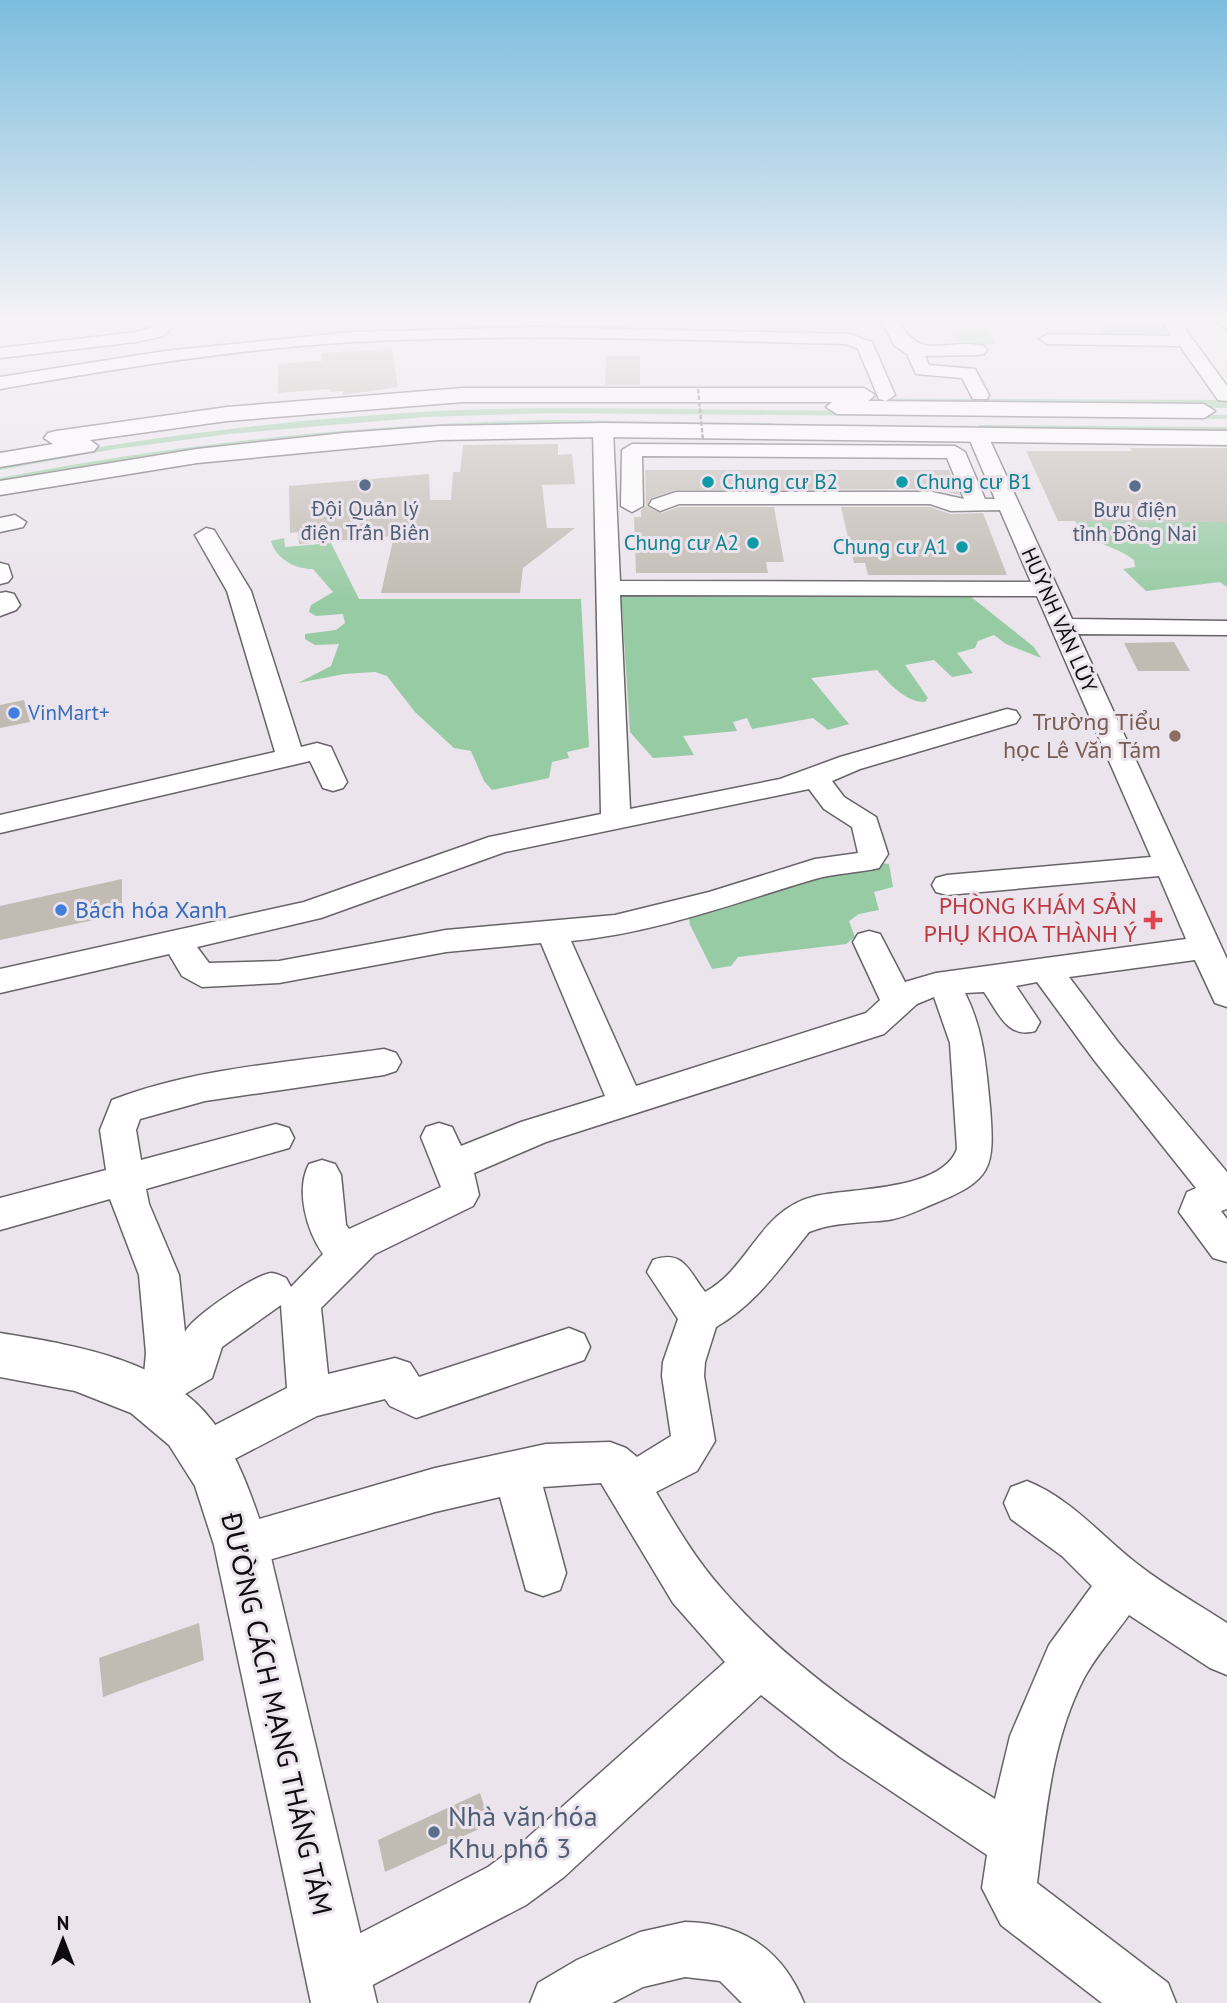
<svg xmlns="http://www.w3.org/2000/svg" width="1227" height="2003" viewBox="0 0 1227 2003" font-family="'PT Sans',sans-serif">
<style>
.green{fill:#97cba4}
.building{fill:#c2bbb3}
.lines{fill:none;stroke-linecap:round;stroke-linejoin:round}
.minor-casing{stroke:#686269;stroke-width:3}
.major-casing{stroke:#686269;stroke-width:3}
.minor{fill:#fff;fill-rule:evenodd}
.major{fill:#fff;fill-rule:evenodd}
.path-bridge{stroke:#7e797f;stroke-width:2.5;stroke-dasharray:4.5 2;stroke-linecap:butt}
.culture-dot{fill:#0f9aa8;stroke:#ebe4ec;stroke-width:2.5}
.service-dot{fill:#5c6f8a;stroke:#ebe4ec;stroke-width:2.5}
.shop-dot{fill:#3f7fe0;stroke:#ebe4ec;stroke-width:2.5}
.education-dot{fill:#8d6e63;stroke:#ebe4ec;stroke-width:2.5}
.health-dot{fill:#e0444e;stroke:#ebe4ec;stroke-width:2.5}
.labels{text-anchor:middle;stroke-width:6;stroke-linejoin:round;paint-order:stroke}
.far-culture-label{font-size:21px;fill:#0d838f;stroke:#ebe4ec;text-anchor:start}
.far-service-label{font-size:21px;fill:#4e5e75;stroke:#ebe4ec}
.far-street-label{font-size:21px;fill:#0e0b0e;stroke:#ebe4ec}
.far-shop-label{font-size:21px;fill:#366cbe;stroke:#ebe4ec;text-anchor:start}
.education-label{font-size:24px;fill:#785e54;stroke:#ebe4ec;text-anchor:end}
.health-label{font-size:24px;fill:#be3a42;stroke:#ebe4ec;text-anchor:end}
.shop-label{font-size:24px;fill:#366cbe;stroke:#ebe4ec;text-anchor:start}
.near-street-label{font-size:28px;fill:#0e0b0e;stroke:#ebe4ec}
.near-service-label{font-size:28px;fill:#4e5e75;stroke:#ebe4ec;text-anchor:start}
</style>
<rect width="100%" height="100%" fill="#ebe4ec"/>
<path class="green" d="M1094,322h70l11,14h-72z
M951,329l38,1 7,15 -38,-1z
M546,397l681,3v8c-255,-3 -512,-14 -767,-5 -154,6 -308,26 -460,53v-5l312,-41z
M681,409l546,6v4l-676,-6 -125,4 -197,17 -114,15 -115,21v-6c151,-28 305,-47 458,-54 74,-3 149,-1 223,-1z
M549,420l224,3v5h-300l-473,56v-6c182,-35 364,-54 549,-58z
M979,425l248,2v7l-246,-2z
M1075,521l152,1v65l-7,-5 -74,9 -23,-22 12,-2 -1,-7c-20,-16 -46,-15 -59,-39z
M284,538l1,9 46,-4 28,56h222l8,148 -22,5 2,6 -17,4 -3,16 -57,12 -8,-9 -13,-30 -17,-3 -39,-36 -28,-36 -12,-4 -31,2 -46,9 33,-17 8,-22 -24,1 -10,-6v-5l31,-4 9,-7 -2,-9 -27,2 -7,-4 2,-7 22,-13 -20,-23c-18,0 -37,-10 -42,-28z
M621,592h344l69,55 7,11 -35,-14 -12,-9 -16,6 -3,7 -18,5 16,20 -21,4 -18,-17 -29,5 23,33 -3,4c-20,0 -35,-18 -48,-32l-66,8 38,46 -21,6 -15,-12 -61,11 -5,-11 -14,4 4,9 -54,5 11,19 -41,3 -23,-26z
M880,863l9,1 4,23 -19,5 5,18 -20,4 -10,7 6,16 -9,7 -108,13 -7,9 -19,3 -22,-44 -2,-13 130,-40z"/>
<path class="building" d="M392,349l6,38 -55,8v-4l-12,1 -1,-3 -52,4v-29l44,-3v-8z
M606,356h34v29h-35z
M558,444v11l14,-1 3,30 -33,1 5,43h28l-52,40 -3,25h-139l13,-57 -95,8 -1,-12 -8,1 -1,-47 140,-12 1,26h21l2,-28h7l3,-27z
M1130,448h97v74l-169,-1 -32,-70h106z
M645,470h304l11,25 -28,-6 -257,1 -24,8 -5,8 15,7 18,-6h95l10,55h-18l2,11h-132l-2,-56h7v-7l5,-4z
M841,507h89l21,7 32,-1 24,62h-139l-3,-12h-11z
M1174,642l16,29h-52l-14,-28z
M24,700l6,22 -30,6v-23z
M122,879v35l-122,26v-34z
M199,1623l5,37 -101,37 -4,-39z
M480,1793l10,31 -105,48 -7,-32z"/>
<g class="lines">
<g class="minor-casing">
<path id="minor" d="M158,322h19l-14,14 -27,6 -136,16v-10l136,-16 15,-4z
M882,322h17c23,41 47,15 85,24l3,4 -3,4 -6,1 -53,1 4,9 46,4 14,26 -2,4h-14l-11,-21 -46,-4 -9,-20 -12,-8z
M1166,322h14l47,64v15l-9,-1 -38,-54 -132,-2 -9,-5 9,-5 124,2 -8,-11z
M1217,322h10v7z
M537,327l312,7 23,8 23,53 -9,6 -7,-2 -21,-50 -12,-5c-164,-4 -329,-11 -493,-2 -119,7 -236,27 -353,47v-12l165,-26 186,-19z
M603,424l10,6 7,151 411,1 -31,-72 -49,1 -21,-7h-251l-19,7 -11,-6 3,-5 24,-8h256l32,7 -17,-41 -305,-2 1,50 -11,6 -11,-6 1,-56 10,-6 323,2 10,6 20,47h10l-27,-63 10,-6 10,6 84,183 155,2v14l-149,-1 149,325v48l-12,-4 -20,-43 -126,17 49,65 109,130v37l-6,2 6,8v43l-14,-4 -34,-46 8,-20 9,-4 -102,-128 -57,-78 -21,4 24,36 -5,9c-28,8 -37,-19 -51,-39l-19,1c19,38 21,73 25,114 5,62 2,73 -57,97 -14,6 -30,14 -45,16 -26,3 -55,2 -79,12 -29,36 -53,72 -93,95l-11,35 -1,14 11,65 -18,30 -41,21c20,34 40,68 66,97 75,87 177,149 273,210l15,-63 39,-91 43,-59 -30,-30 -51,-37 -7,-16 7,-16 16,-6c45,18 75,56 113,85 27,21 58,38 87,57v52l-17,-7 -81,-53c-15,21 -34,42 -46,65 -32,63 -37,134 -46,203l131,100 8,20h-74l-101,-78 -19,-37 5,-33 -147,-98 -79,-62 -197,182 -38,28 -188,98 -20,-8 -8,-20 8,-20 170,-88 38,-28 199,-177 -52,-59 -72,-120 -58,4 23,86 -6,17 -17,6 -17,-6 -26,-93 -65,15 -194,56 -16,-7 -7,-16 7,-16 210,-61 111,-24 64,-2 16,6 11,9 34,-21 -9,-60 1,-14 15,-43 -31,-47 6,-12c30,-11 36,11 52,32 46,-25 54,-83 111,-96 35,-8 126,-5 141,-47l-7,-106 -16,-46 -17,7 -33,30 -338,108 -72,31 5,22 -6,11 -98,48 -54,54 7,66 67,-16 15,5 9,14 150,-49 15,6 6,13 -6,13 -168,58 -26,-12 -5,-7 -68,17 -113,59 -16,-6 -6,-15 6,-15 99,-51 -6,-83 -59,42 -10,31 -27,16 -8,27 -15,6 -15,-6 -6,-14 5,-54 -7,-78 -29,-76 -110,31v-32l106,-28 -6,-40 12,-30c86,-33 182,-38 272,-51l12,4 5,9 -5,9 -12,4 -179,26 -65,18 -4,11 5,30 135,-36 13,4 5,10 -5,10 -143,41 3,15 30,71 6,57c7,-15 69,-57 86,-59 4,0 11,3 15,5l5,9 32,-33c-16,-23 -28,-63 -14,-90l13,-4 13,4 6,11 5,50 3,4 92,-42 -20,-50 5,-10 13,-4 13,4 9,19 60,-24 84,-26 -64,-153 -95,9 -167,31 -77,4 -20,-11 -13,-22 -169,39v-24l304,-67 185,-65 112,-23 -8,-384zM620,595l417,1 114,261 -204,18 -11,3 -4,7 4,7 11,3 212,-19 27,63 -250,34 -31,9 -25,-48 -11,-3 -11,3 -5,8 27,58 -14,13 -230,73 -65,-145c85,-8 163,-38 244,-62 21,-6 43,-6 64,-11l9,-14 -12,-37 -32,-20 -12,-16 28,-12 156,-46 4,-6 -4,-6 -9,-2 -167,48 -60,22 -150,30zM809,789l15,20 28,18 6,26 -43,6 -106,33 -94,23 -169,15 -167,31 -70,2 -12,-16 124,-29 184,-66z
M15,515l11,7 -3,5 -23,5v-14z
M206,528l8,2 37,61 50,156 16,-4 14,4 16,35 -4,6 -10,3 -10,-3 -13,-27 -310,72v-18l275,-63 -48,-161 -32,-56z
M0,563l8,2 4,12 -4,5 -8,2z
M6,592l8,2 6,11 -4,5 -16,6v-23z
M685,1922c57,1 97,27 119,81h-62l-22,-22 -35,-4 -42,10 -31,16h-82l8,-20 39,-23 63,-28z"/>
</g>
<g class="major-casing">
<path id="major" d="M463,388h401l11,7 -7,6 336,3 11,7 -11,7 -367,-4 -11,-7 6,-5h-369l-236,19 -137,19 8,6 -4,5 -94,16v-14l53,-9 -9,-6 4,-5 8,-2 171,-24z
M603,423l624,8v14l-624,-8 -163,3 -243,23 -197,32v-14l197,-32 147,-16 96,-7z
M0,1333c73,12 166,26 213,89 27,36 41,81 55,123l109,458h-66l-97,-458 -19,-59 -26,-41 -38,-32 -56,-22 -75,-14z"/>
</g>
<use href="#minor" class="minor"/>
<use href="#major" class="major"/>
<path class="path-bridge" d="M698,389l5,51"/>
</g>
<linearGradient id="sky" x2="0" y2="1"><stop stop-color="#7cbdde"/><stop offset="0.53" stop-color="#f6f3f6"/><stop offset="1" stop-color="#f6f3f6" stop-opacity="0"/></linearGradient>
<rect width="1227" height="603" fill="url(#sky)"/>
<g class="culture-dot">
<circle cx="708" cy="482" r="7"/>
<circle cx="902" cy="482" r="7"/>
<circle cx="753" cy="543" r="7"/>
<circle cx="962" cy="547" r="7"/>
</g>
<g class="service-dot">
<circle cx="365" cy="485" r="7"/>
<circle cx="1135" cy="486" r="7"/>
<circle cx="434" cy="1832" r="7"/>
</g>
<g class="shop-dot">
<circle cx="14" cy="713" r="7"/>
<circle cx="61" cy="910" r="7"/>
</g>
<circle class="education-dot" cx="1175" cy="736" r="7"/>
<path class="health-dot" d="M1149.5 909.5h7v7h7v7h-7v7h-7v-7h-7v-7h7z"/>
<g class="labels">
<g class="far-culture-label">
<text x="722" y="489">Chung cư B2</text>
<text x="916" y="489">Chung cư B1</text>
<text x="739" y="550" text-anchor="end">Chung cư A2</text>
<text x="948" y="554" text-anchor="end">Chung cư A1</text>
</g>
<g class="far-service-label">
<text x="365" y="516">Đội Quản lý<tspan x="365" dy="24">điện Trấn Biên</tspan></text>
<text x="1135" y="517">Bưu điện<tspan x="1135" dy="24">tỉnh Đồng Nai</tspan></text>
</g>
<g class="far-street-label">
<text transform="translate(1059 620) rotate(66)" y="7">HUỲNH VĂN LŨY</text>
</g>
<g class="far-shop-label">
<text x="28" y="720">VinMart+</text>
</g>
<g class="education-label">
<text x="1161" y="730">Trường Tiểu<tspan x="1161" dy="28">học Lê Văn Tám</tspan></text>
</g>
<g class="health-label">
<text x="1137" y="914">PHÒNG KHÁM SẢN<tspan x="1137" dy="28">PHỤ KHOA THÀNH Ý</tspan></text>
</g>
<g class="shop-label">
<text x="75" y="918">Bách hóa Xanh</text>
</g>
<g class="near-street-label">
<text transform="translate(277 1714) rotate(77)" y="10">ĐƯỜNG CÁCH MẠNG THÁNG TÁM</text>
</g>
<g class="near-service-label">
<text x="448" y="1826">Nhà văn hóa<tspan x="448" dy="32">Khu phố 3</tspan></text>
</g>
</g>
<g transform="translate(63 1940)" stroke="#ebe4ec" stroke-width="5" paint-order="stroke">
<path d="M0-5L12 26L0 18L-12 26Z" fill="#0e0b0e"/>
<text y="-10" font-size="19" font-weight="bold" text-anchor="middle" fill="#0e0b0e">N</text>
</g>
</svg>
